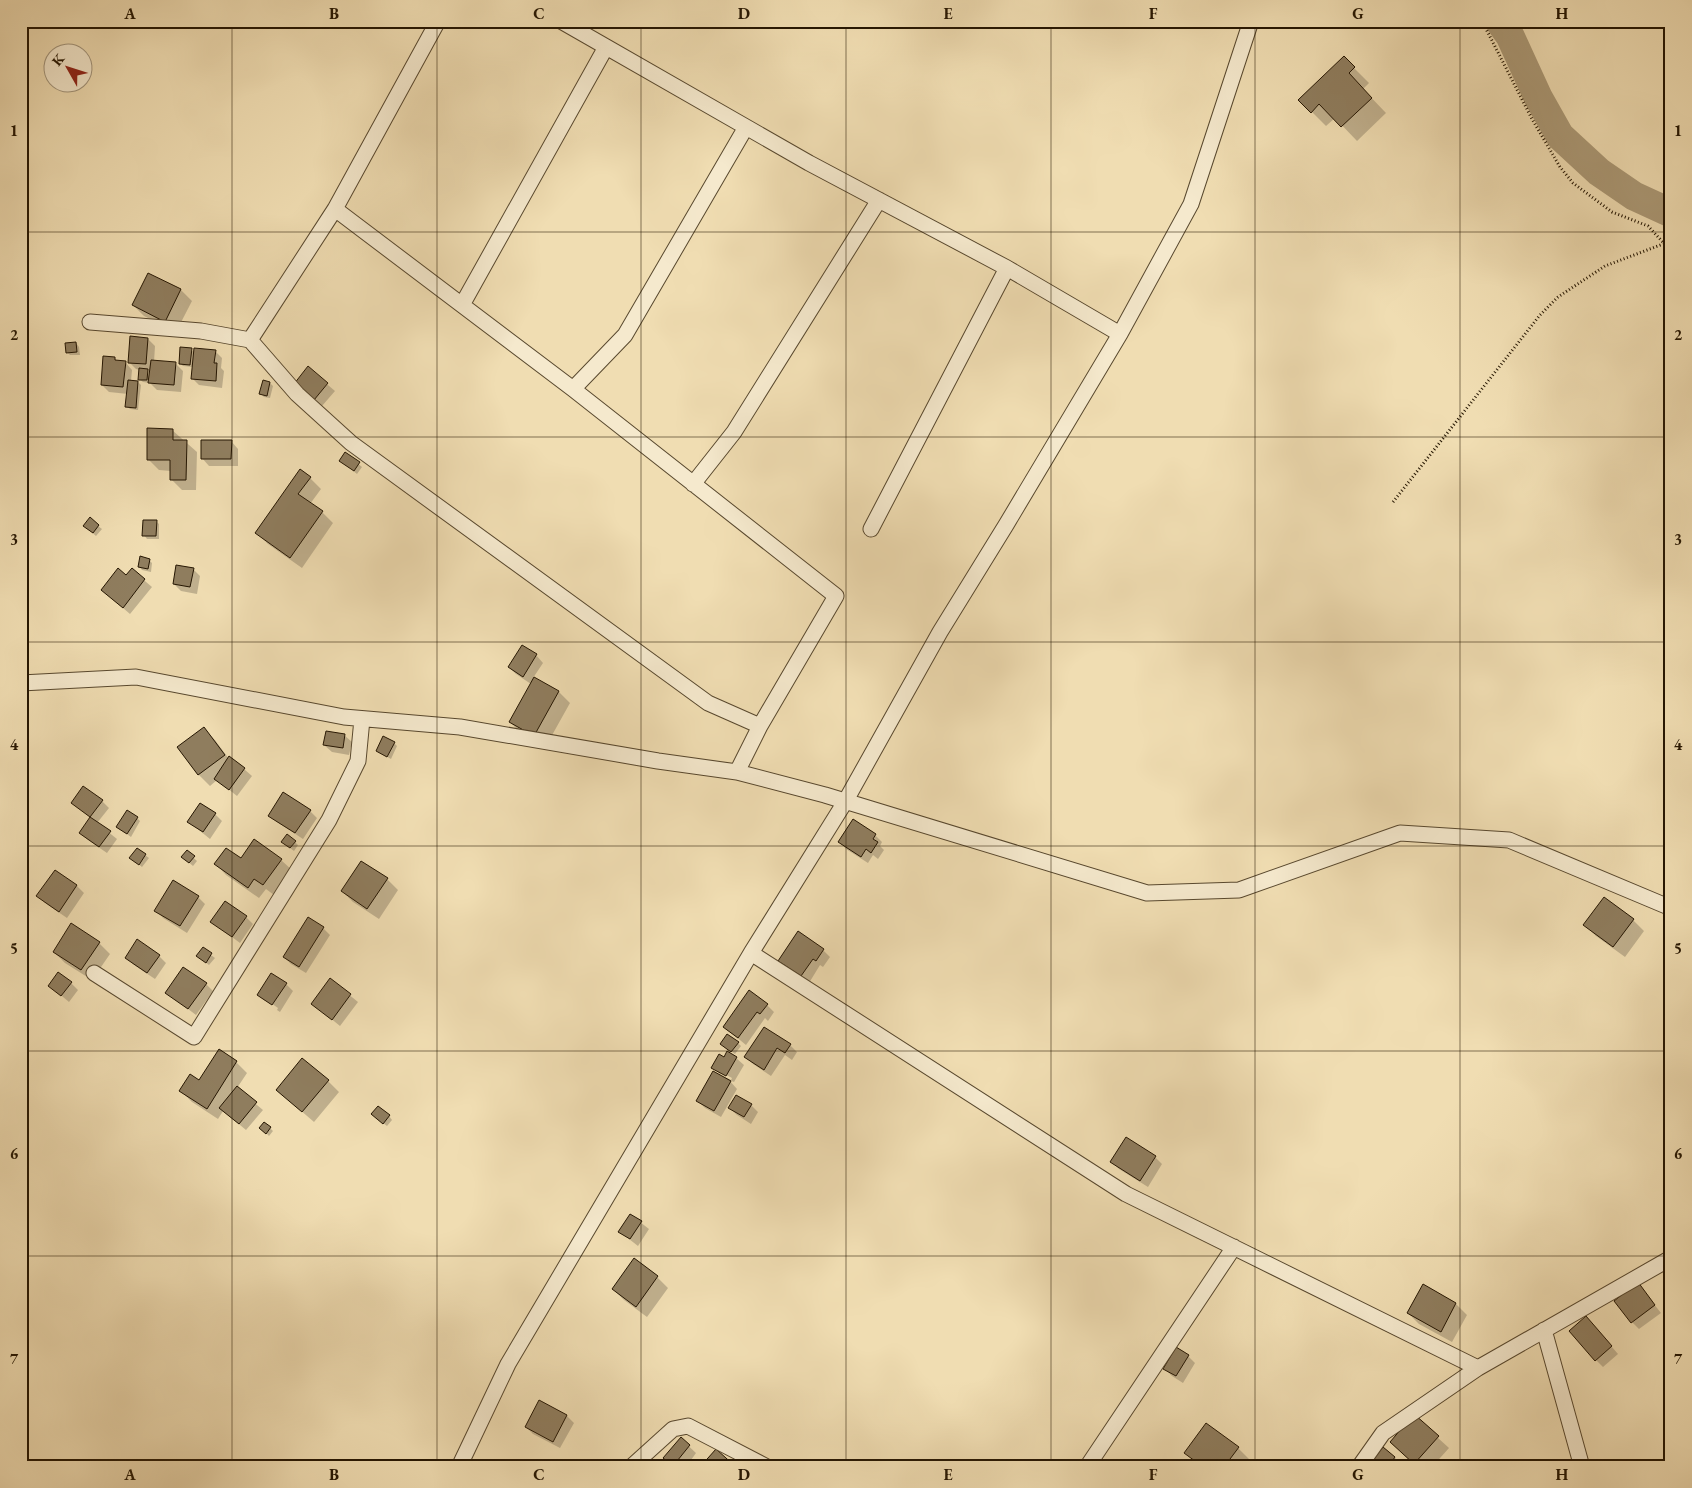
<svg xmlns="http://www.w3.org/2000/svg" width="1692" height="1488" viewBox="0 0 1692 1488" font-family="'EB Garamond',serif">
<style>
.shadow{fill:#0003;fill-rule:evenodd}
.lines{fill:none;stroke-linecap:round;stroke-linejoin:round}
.river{stroke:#ab9976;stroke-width:29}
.building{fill:#8f7d5e;stroke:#251602}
.minor-casing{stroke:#58482e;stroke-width:17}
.path{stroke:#251602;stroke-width:3;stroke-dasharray:1 2.5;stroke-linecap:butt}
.minor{stroke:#f5e9cd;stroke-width:15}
.grid{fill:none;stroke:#251602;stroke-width:1;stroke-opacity:0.55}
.neatline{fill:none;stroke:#251602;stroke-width:2}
.grid-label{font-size:16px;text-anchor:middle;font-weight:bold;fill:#251602}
</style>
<rect width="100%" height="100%" fill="#f0ddb2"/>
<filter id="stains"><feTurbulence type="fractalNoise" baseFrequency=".004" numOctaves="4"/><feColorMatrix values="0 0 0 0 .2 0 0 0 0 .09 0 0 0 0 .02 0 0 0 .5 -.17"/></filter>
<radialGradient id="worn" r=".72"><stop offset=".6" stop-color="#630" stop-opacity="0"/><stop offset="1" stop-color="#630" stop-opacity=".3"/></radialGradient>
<path class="shadow" d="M1344,58l25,25 -6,6 23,24 -29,28 -22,-23 -9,8 -26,-26z
M148,274l33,16 11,11 -16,31 -32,-16 -11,-11z
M148,339l7,7 -1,16 22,2 7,7 -2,21 -24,-2 -7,-7 -7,-1 -4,-3 1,-9 -4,-1 -7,-7z
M76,343l3,4 1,8h-10l-3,-3z
M191,350l4,3 20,-2 7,7 -1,10 3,3 -2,17 -23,-3 -7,-7 1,-11 -10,-1 -3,-3z
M114,358l4,4h7l7,8 -1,11 7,1 3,3 -3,25 -8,-1 -3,-3 1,-12 -19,-2 -7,-7z
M308,368l27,23 -13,15 -19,-15z
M264,381l6,2 3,3 -3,12 -6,-1 -3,-3z
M172,430l25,22 -1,38h-14l-11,-11v-8l-12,-1 -11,-11z
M231,441l7,8v17h-29l-7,-8z
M346,454l16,13 -5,7 -16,-13z
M310,478l11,11 -11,15 12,8 11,11 -31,45 -34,-24 -11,-11z
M156,521l3,3v15h-12l-3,-4z
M98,526l4,3 -6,7 -8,-7z
M149,560l3,3 -1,9 -9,-2 -3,-4z
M193,569l7,7 -3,18 -16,-3 -7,-7z
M132,570l20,17 -22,27 -28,-24 25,-13z
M536,655l7,8 -10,15 26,14 11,11 -24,43 -25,-13 -11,-11 21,-38 -15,-10 -7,-7z
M204,729l11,11 14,19 15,10 8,7 -15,20 -20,-16 -7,6 -11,-11 -20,-28z
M344,735l8,7 -3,13 -17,-3 -8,-7z
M394,743l3,3 -6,13 -14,-8z
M102,801l7,7 -12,15 20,16 -10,14 -19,-13 -8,-7 11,-15 -19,-15z
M310,811l7,7 -14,21 -26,-17 -8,-7z
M215,814l7,7 -12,18 -21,-17z
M137,818l3,3 -9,16 -14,-10z
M875,835l7,7 -2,4 4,4 -6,9 -5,-4 -5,8 -22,-14 -7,-8z
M295,842l3,3 -4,6 -8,-6z
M137,849l12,9 -7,9 -11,-9z
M187,852l10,9 -4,5 -7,-6z
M241,860h40l11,10 -18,25 -8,-6 -7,9 -33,-23 -10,-11z
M361,862l26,17 11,11 -19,29 -26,-17 -11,-11z
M55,871l22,15 7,7 -17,25 -22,-15 -7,-7z
M198,897l7,7 -18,29 -24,-15 -7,-8z
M246,917l7,7 -13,19 -28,-21z
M1633,920l11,11 -19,26 -29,-21 -11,-11z
M323,928l7,7 -24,38 -15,-9 -7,-7z
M99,943l11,11 -18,26 -27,-17 -11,-11z
M203,949l12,9 -6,7 -8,-6z
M823,950l7,7 -7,10 -3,-2 -11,18 -22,-15 -8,-7z
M159,956l7,7 -11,16 -21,-14 -8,-7z
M331,980l27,22 -18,24 -27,-22z
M1671,980v8l-4,-4z
M71,983l7,7 -9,12 -19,-16z
M206,984l7,7 -17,24 -29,-22z
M286,984l7,7 -13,21 -3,-2 1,-2 -13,-9v2l-7,-6z
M767,1005l7,7 -6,9 -3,-3 -19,27 -22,-18z
M764,1029l26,16 7,7 -5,8 -7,-5 -14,21 -18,-12 -7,-7z
M738,1043l3,3 -6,8 -10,-7z
M727,1053l9,5 8,7 -10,17 -5,-2 8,9 -16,28 -16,-9 -7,-7 24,-25 -9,-9 11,-9zM719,1071l13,7 -1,2 -12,-6z
M236,1062l11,11 -10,15 26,22 -17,20 -23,-19 -5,8 -26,-17 -11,-11z
M328,1081l11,11 -25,30 -37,-32z
M751,1105l7,7 -7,12 -14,-9 -7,-7z
M389,1116l3,4 -5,6 -11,-8z
M261,1128h9l3,3 -4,5z
M1155,1157l7,7 -14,23 -29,-18 -7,-7z
M631,1215l18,14 -11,17 -18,-14z
M657,1277l11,11 -21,29 -23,-17 -11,-11z
M1638,1284l23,29 -22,16 -7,-7z
M1423,1286l33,18 11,11 -15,27 -33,-18 -11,-11z
M1593,1325l25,29 -15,13 -7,-7z
M1188,1356l7,7 -12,20 -11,-7 -7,-7z
M540,1402l27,14 7,7 -14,25 -27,-14 -7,-7z
M1414,1416l35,32 -17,19h-14l-16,-14z
M681,1439l15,14 -10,14h-12l-9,-9z
M1238,1448l11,11 -6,8h-42l-15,-14z
M1383,1449l12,9 8,9h-35z"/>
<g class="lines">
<path class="river" d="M1499,21l11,15 28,61 22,39 39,36 35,24 37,17"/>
</g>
<path class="building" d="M1344,56l11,11 -6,6 23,25 -31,29 -22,-23 -8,9 -13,-13z
M148,273l33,16 -16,33 -33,-17z
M130,336l18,2 -2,26 -18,-1z
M76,342l1,10 -11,1 -1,-10z
M180,347l12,1 -2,17 -11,-1z
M194,348l22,2 -2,13h3l-1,18 -25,-2z
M103,356l12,1v3l11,1 -3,26 -22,-2z
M151,360l25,2 -2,23 -26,-2z
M308,366l20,17 -14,17 -20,-16z
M139,368l9,1 -1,11h-9z
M128,380l10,1 -2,27 -11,-1z
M263,380l7,2 -3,14 -8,-2z
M147,428l26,1v11h14l-1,40h-16v-20h-23z
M201,440h31l-1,19h-30z
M345,452l15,10 -6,9 -15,-10z
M300,469l11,8 -13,17 25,17 -33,47 -35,-25z
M90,517l9,8 -6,8 -10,-7z
M143,520h14l-1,16h-14z
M140,556l10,3 -2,10 -10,-2z
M176,565l18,3 -4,19 -17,-3z
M118,568l8,7 6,-7 13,11 -22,29 -22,-18z
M522,645l15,9 -14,23 -15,-10z
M534,677l25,14 -25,45 -25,-14z
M204,727l21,28 -27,20 -21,-28z
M326,731l19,3 -2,14 -20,-3z
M383,736l12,6 -8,15 -11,-6z
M229,756l16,12 -16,22 -15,-11z
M83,786l20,14 -13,17 -19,-14z
M283,792l28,18 -16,23 -27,-17z
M200,803l16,10 -13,19 -16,-10z
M127,810l11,7 -11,17 -11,-7z
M90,817l21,14 -12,16 -20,-14z
M853,819l23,15 -3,5 5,3 -7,11 -5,-4 -5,8 -23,-15z
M287,834l9,7 -6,7 -9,-6z
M254,839l28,20 -19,26 -9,-6 -6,9 -34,-24 12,-16 15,10z
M137,848l9,6 -7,11 -10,-7z
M187,850l8,6 -6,7 -8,-6z
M361,861l27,17 -21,31 -26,-18z
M55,870l22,15 -18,27 -23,-16z
M173,880l26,16 -19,30 -26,-15z
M1604,897l30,22 -21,28 -30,-22z
M225,901l22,15 -15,21 -22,-15z
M308,917l16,10 -25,40 -16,-10z
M71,923l29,19 -19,28 -28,-18z
M798,931l26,18 -8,12 -3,-2 -12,17 -23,-15z
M137,939l23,16 -13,18 -22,-15z
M203,947l9,6 -6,10 -10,-7z
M183,967l24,16 -19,26 -23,-16z
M58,972l14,10 -11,14 -13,-10z
M271,973l16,10 -15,22 -15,-10z
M330,978l21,16 -19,26 -21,-16z
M749,990l19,14 -8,10 -3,-2 -19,26 -15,-11z
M764,1027l27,17 -6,9 -8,-5 -13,22 -20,-13z
M727,1034l12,8 -8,10 -11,-8z
M219,1049l18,12 -30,48 -28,-18 11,-17 9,6z
M727,1051l10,6 -11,19 -15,-8 8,-14 5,3z
M302,1058l27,22 -27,32 -26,-22z
M713,1071l18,10 -17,30 -18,-10z
M237,1086l20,16 -18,22 -20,-16z
M736,1095l16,9 -8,13 -16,-9z
M378,1106l12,9 -7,9 -12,-10z
M264,1122l7,5 -5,7 -7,-6z
M1126,1137l30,19 -16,25 -30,-19z
M630,1214l12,7 -12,18 -12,-7z
M634,1258l24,18 -22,31 -24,-18z
M1638,1282l17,23 -24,18 -17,-22z
M1423,1284l33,19 -15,29 -34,-19z
M1586,1316l26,30 -17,15 -26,-30z
M1176,1347l13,8 -13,21 -13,-7z
M539,1400l28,15 -14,27 -28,-15z
M1414,1414l25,22 -25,28 -24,-22z
M1206,1423l33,24 -15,20h-21l-19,-14z
M681,1437l9,8 -17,21 -10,-8z
M1383,1447l12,10 -7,10h-21z
M716,1449l20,18h-36z"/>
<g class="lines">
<g class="minor-casing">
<path id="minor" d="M561,21l248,142 198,105 113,66
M335,209l238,180 263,207 -76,130 -23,46
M462,305l144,-258
M90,322l111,9 49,9 47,54 54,49 357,260 52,23
M250,340l85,-131 103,-188
M573,389l52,-54 121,-208
M693,484l41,-52 145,-232
M871,529l136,-261
M21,683l115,-6 208,40 116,10 198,34 79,11 88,23 322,98 92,-3 161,-57 109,7 162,68
M751,953l375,241 352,174
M94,973l100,64 135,-217 29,-59 4,-42
M1544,1330l38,137
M459,1467l49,-103 243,-411 94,-151 95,-170 66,-107 114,-191 71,-130 60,-183
M631,1467l42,-38 15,-3 79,41
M1087,1467l147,-220
M1359,1467l24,-34 95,-65 193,-110"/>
</g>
<path class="path" d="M1482,21l50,98 28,48 13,16 39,29 36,14 23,25
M1393,502l147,-187 18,-18 47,-31 58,-22"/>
<use href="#minor" class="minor"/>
</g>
<path class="grid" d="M232,21v1446M437,21v1446M641,21v1446M846,21v1446M1051,21v1446M1255,21v1446M1460,21v1446M21,232h1650M21,437h1650M21,642h1650M21,846h1650M21,1051h1650M21,1256h1650"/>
<rect width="1692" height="1488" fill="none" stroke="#f0ddb2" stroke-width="55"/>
<g transform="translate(68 68) rotate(309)"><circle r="24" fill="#f5e9cd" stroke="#a2957c"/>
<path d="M0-4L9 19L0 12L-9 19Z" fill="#8f2418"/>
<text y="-8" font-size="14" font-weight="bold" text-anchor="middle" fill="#251602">K</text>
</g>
<rect x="28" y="28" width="1636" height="1432" class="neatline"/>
<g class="grid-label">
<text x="130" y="19">A</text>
<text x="334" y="19">B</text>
<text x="539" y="19">C</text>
<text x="744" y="19">D</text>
<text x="948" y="19">E</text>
<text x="1153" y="19">F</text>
<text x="1358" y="19">G</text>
<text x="1562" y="19">H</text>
<text x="14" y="136">1</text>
<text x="1678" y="136">1</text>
<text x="14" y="340">2</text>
<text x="1678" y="340">2</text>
<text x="14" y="545">3</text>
<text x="1678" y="545">3</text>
<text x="14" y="750">4</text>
<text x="1678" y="750">4</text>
<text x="14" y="954">5</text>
<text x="1678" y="954">5</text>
<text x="14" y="1159">6</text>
<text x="1678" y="1159">6</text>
<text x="14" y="1364">7</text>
<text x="1678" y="1364">7</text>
<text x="130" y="1480">A</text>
<text x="334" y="1480">B</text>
<text x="539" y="1480">C</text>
<text x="744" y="1480">D</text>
<text x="948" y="1480">E</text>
<text x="1153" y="1480">F</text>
<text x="1358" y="1480">G</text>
<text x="1562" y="1480">H</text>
</g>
<rect width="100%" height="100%" filter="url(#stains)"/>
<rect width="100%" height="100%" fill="url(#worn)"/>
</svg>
